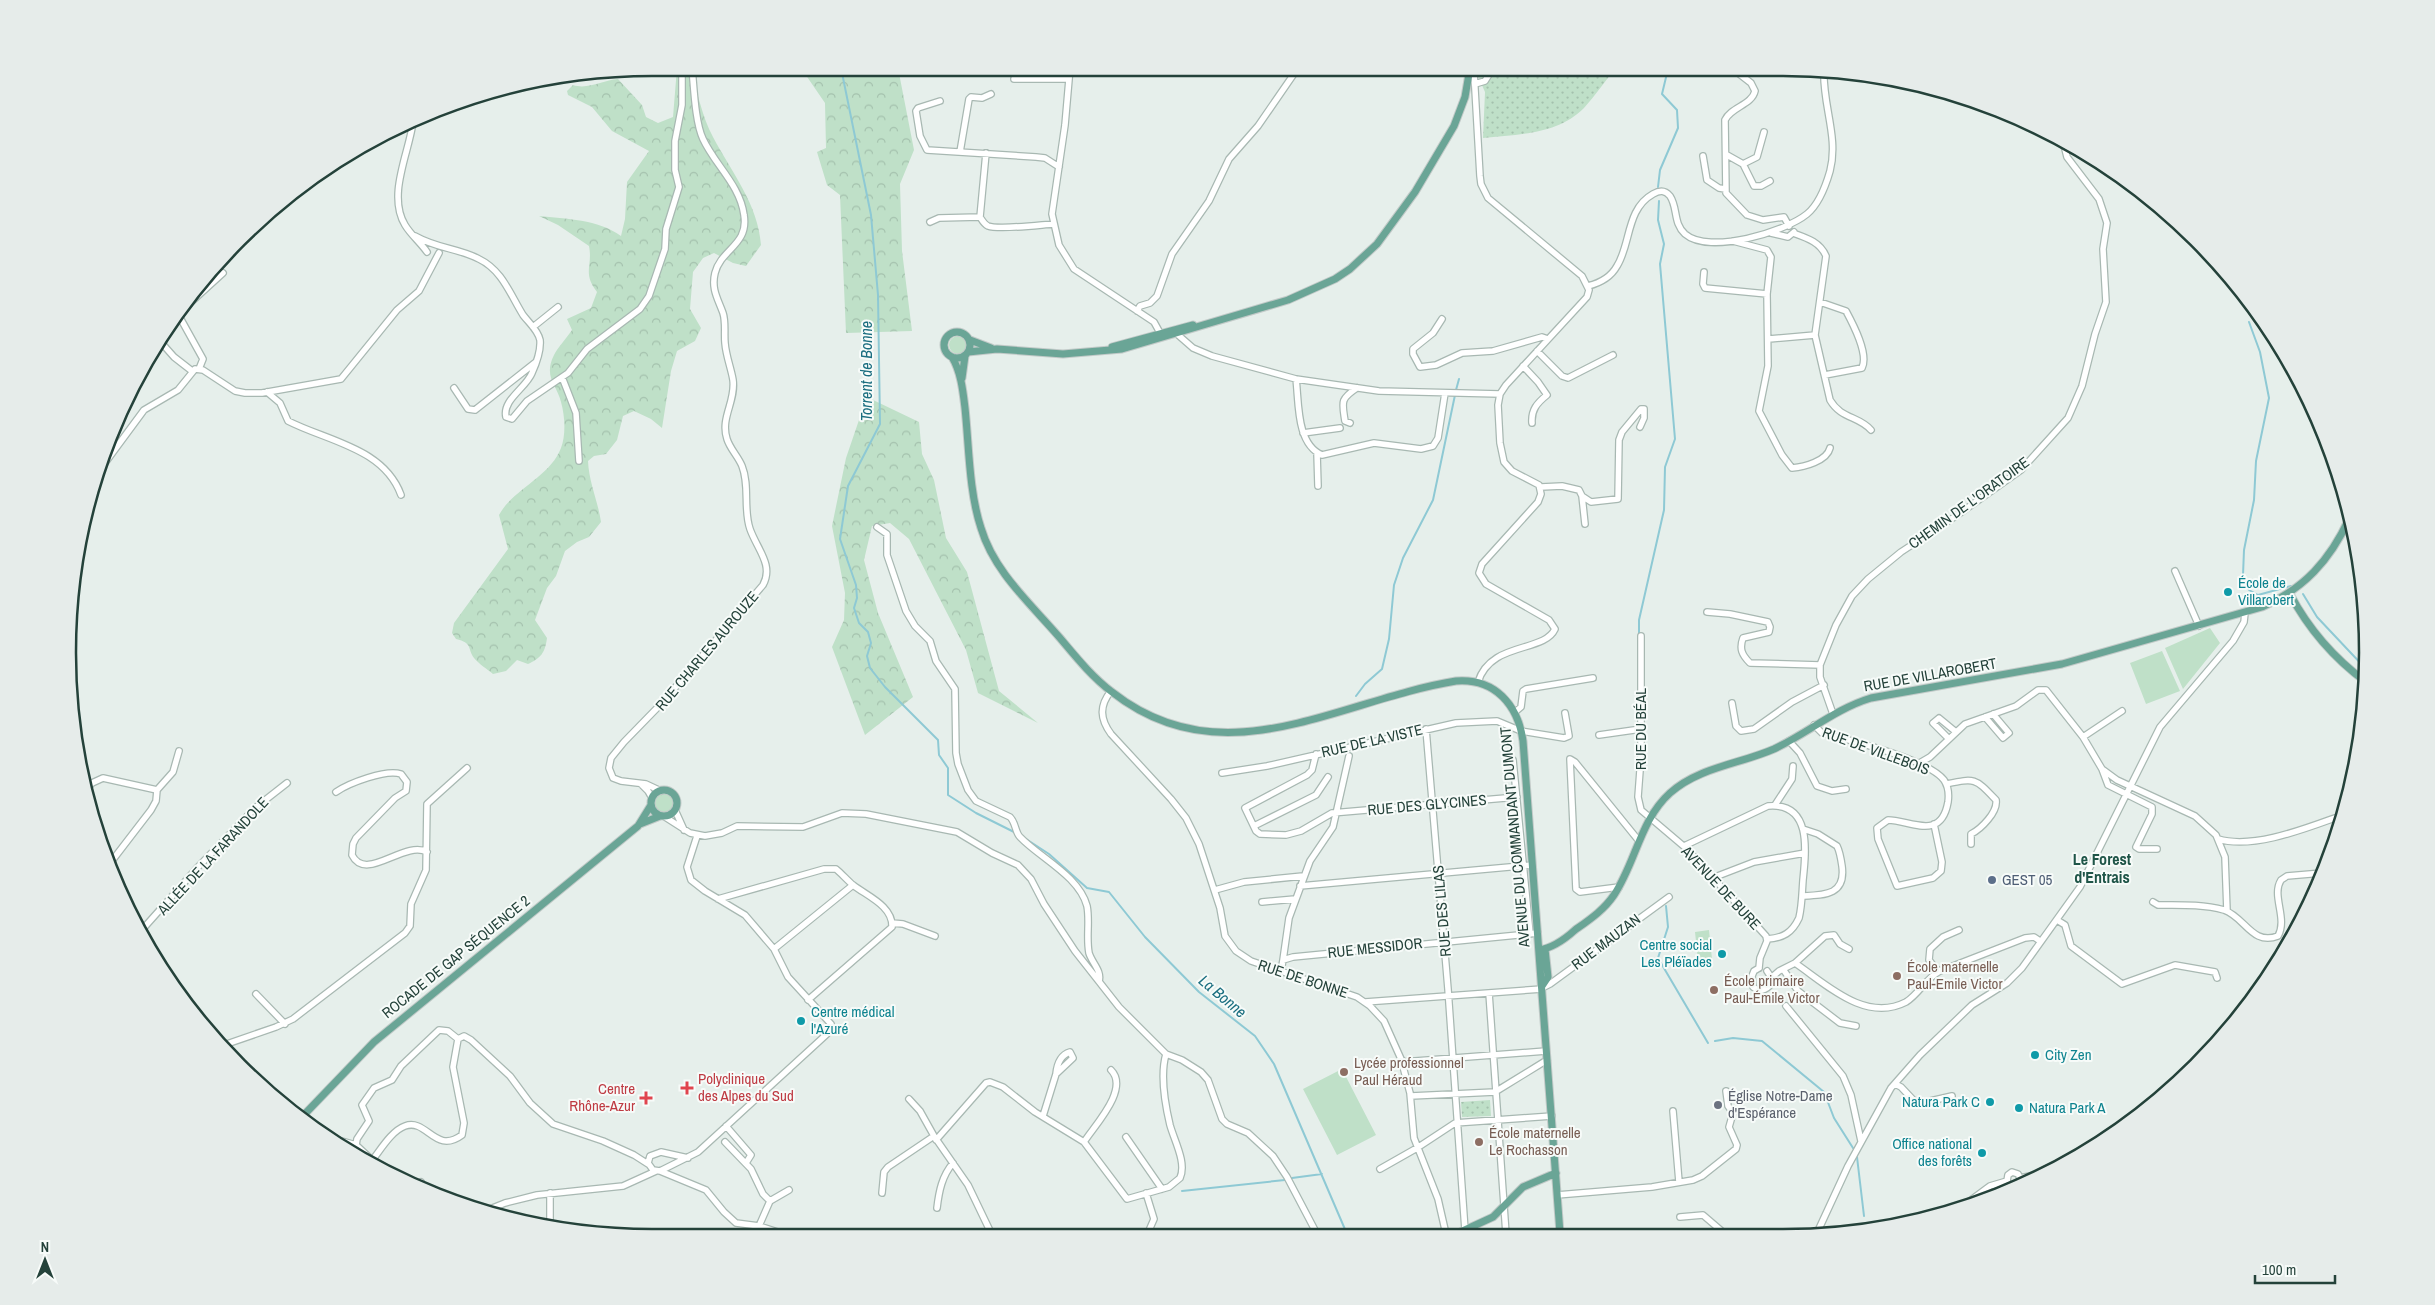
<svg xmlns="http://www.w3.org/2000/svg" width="2435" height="1305" viewBox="0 0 2435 1305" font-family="'Archivo Narrow',sans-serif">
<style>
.grass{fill:#bfe0c8}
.forest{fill:url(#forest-crowns)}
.park{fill:url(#park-dots)}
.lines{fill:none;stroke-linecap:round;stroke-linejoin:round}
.stream{stroke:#8ec9d4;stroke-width:2}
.minor-casing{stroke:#a8b8b2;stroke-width:8}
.major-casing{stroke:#c2cac8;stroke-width:9}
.minor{stroke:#fff;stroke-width:5.5}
.major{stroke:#6aa596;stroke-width:7}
.culture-dot{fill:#0f9aa8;stroke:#f7fbf9;stroke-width:2}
.service-dot{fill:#5c6f8a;stroke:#f7fbf9;stroke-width:2}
.education-dot{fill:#8d6e63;stroke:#f7fbf9;stroke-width:2}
.health-dot{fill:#e0444e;stroke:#f7fbf9;stroke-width:2}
.worship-dot{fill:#6b7280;stroke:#f7fbf9;stroke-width:2}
.labels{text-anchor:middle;stroke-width:4;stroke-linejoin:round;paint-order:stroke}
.street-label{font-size:15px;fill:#24423a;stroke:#f7fbf9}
.culture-label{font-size:15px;fill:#0d838f;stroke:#f7fbf9;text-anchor:start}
.service-label{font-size:15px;fill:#4e5e75;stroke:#f7fbf9;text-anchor:start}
.education-label{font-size:15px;fill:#785e54;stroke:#f7fbf9;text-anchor:start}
.health-label{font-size:15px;fill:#be3a42;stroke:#f7fbf9;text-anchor:start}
.worship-label{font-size:15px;fill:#5b616d;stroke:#f7fbf9;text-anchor:start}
.water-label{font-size:16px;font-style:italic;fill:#1c6f80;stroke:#f7fbf9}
.neighbourhood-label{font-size:16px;font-weight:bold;fill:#1f5548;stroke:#f7fbf9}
.rim{fill:none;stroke:#24423a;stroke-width:2.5}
</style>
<defs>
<pattern id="forest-crowns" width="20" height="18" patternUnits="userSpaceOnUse" patternTransform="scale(1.25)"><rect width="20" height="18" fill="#bfe0c8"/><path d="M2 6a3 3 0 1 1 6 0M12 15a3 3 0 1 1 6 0" fill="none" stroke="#a4c1ad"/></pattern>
<pattern id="park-dots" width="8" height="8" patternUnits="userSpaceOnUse" patternTransform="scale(1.25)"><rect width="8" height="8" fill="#bfe0c8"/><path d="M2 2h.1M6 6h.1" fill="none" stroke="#a4c1ad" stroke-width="1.8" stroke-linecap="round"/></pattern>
</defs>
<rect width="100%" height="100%" fill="#e6efeb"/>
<path class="grass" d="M949 345a9 9 0 1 1 18 0a9 9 0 1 1-18 0Z
M2210,628l10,15 -37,46 -18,-41z
M2162,651l18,40 -34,13 -16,-41z
M654 803a10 10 0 1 1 20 0a10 10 0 1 1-20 0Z
M1709,930l3,29 -14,1 -3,-28z
M1342,1069l34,66 -39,20 -34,-66z"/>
<path class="forest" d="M677,68h13c7,22 12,49 23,69 19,36 45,67 48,108l-15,21 -13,-3 -19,-10 -11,5 -10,14 -3,37 11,19 -6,13 -18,10 -6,20 -9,57 -11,-9 -17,-8 -11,5 -6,24 -11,14 -12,2 -6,5c1,22 10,40 13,61l-12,15 -12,5 -12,9 -9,25 -9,12 -12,32 12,18c-2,15 -6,20 -19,26l-11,-4 -11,11 -13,3c-6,-5 -14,-10 -19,-16 -7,-10 -1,-15 -18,-19l-4,-6 2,-10 54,-74 -9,-34c14,-26 51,-38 62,-67 5,-13 4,-32 0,-46 -4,-17 -18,-25 -7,-47 4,-8 12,-16 18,-25l-5,-11 24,-11 6,-16c-15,-19 -4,-26 -8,-46l-31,-21 -19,-9c27,3 59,3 82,20l4,-17 2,-37 22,-31 -37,-20 -20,-24 -24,-12 -1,-4 6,-6c15,5 30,-5 45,-6l24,26 4,12 12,6 15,-6z
M801,68h97l16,82 -14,34 2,67 10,80 -66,2 -6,-138 -13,-10 -10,-33 9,-4 -1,-45z
M871,399l48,23 3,32 12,26 12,58 21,34 32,119 39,32 -60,-30 -12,-43 -57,-111 -19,-16 -18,3 -8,34 14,53 35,84 -48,38 -33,-88 12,-27 1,-27 -13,-67 14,-68 13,-38z"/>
<path class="park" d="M1477,68l138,1c-10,12 -20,27 -31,39 -27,27 -66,26 -101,30l2,-46 -7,-16z
M1490,1100l1,16 -29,1 -1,-15z"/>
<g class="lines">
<path class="stream" d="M841,68l30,147 7,80 2,129 -32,62 -8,53 16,46 1,13 -3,10 5,15 9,9 3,11 -4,13 3,12 15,19 53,53 1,15 9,13v27l28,18 40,20
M1658,187l2,-17 18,-42 -1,-18 -15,-16 6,-25
M2249,322l11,30 9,46 -13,63 -2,39 -10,50 -1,25 6,15 9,5 33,-9
M1456,390l3,-11
M2303,594l14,23 49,52
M1639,635v-15l25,-110 1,-43 10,-28 -15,-175 4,-20 -6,-24 1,-19
M1638,673v-8
M1356,696l9,-12 17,-15 7,-30 5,-54 9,-27 30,-58 22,-105
M1026,839l23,15 38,34 22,4 36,45 54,55 56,44 19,28 73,170
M1666,906l2,21 -10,31 50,85
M1715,1041l18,-3 29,3 62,51 10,26 19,30
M1857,1157l7,59
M1292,1178l30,-4
M1182,1191l103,-11"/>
<g class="minor-casing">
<path id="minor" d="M1070,68l-5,57 -13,89 7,31 15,24 80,53 5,9 -1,5
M1472,68l2,4 6,104 1,8 7,14 94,78 7,14 -2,7 -81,88 -6,9 -2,11 2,38 4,19 8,9 27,14 2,9 -3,8 -56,62 -3,9 7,11 63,36 6,9c-11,24 -64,12 -77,53
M1733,69l18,14 4,8c-3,14 -24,16 -30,29l1,73 21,22 16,5 21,-3 5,9
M1014,79h55
M1475,84l10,-3 8,-13
M940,101l-22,7 -2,3 4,25 7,14 109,7 9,1 14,9
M413,122c-4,31 -26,73 -8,103 6,10 15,17 22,27
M960,152l9,-53 2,-2 11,1 9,-4
M986,153l-6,64c2,3 4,7 8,9 11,4 51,-1 65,-2
M1727,155l16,9 14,-7 7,-25
M1703,156l4,24 12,8 6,1
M1743,164l11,22h7l9,-5
M930,222l9,-4 41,-1
M1771,233l17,4 6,-5
M1793,233c14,5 27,9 33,23l-11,79 15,65c11,19 29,16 41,30
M415,236c23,13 43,12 64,23 23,11 31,35 44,56 6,8 15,15 17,25 1,10 -4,24 -8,33 -6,15 -30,27 -26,44l6,2 15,-18 41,-28 19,-24 53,-40 9,-13 16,-47 1,-20 13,-42 -4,-17v-29l7,-36v-37
M1733,241l34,9 4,7 -4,37 1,72 -9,45 23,44 10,13c12,-1 35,-7 38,-20
M1704,272l-1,12 2,4 62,6
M1588,286c12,-3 23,-9 29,-20 14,-22 9,-57 36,-72 7,-4 12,-4 17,2 8,12 3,27 15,38 24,21 100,-2 122,-20 11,-9 19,-29 23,-43 9,-34 -8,-67 -6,-102
M1820,302l26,9c7,13 23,43 16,57l-37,7
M1137,311l3,-5 10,-3 7,-7 15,-42 37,-53 20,-42 29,-33 40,-58
M1442,319l-9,14 -20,16v5l7,13 16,-2 26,-12 31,-2 49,-14 6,2
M533,327l25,-20
M1177,334l16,14 19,8 84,23 83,12 121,3
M1769,339l46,-4
M159,340l15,17 18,14
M1537,351l25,25 6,2 45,-23
M1523,366l15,16 9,13c-10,8 -16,15 -15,28
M199,369l4,-10 -25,-45 45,-41
M562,377l14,36 3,48
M1296,379c3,23 0,65 26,76l52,-12 47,6 12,-3 5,-8 7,-45
M454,388l14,21 7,1 61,-48
M267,392l13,11 8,18c39,20 96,27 113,74
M1350,423l-5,-2c-3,-19 -5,-22 12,-33
M1303,433l37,-5
M1317,453l1,33
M96,475l48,-65 34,-20 17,-21 8,1 32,21 10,2h17l79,-14 56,-69 22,-19 20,-38
M1541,487l21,-1 17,4 3,6 9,6 27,-3 1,-59 3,-8 19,-23h3v9l-4,9
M1582,496l3,28
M877,527l10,7v21l19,56 9,15 15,15 6,20 19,28 1,64 2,11 10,26 8,11 34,16c6,6 5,15 10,20 20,21 59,39 67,69 3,15 -1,31 2,47 3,10 13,18 10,28
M2175,571l24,55
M1707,612l23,2 38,8 2,5 -1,5 -26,6c-4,11 -1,17 7,25l70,2
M1641,636v121l-3,40 3,13 46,39 79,87 1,5 -7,17 -1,10
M1111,691c-12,15 -11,28 0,43l60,65 15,19 13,26 21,64 5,28 11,15 15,10 106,36 13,9 14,15 17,38 9,34 4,45 24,61 8,35
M1732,703l4,23 5,5 13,-2 38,-27 32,-17
M1515,712l6,-5 2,-16 3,-2 67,-11
M1833,714l-13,-37v-12l16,-40 16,-29 16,-17 33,-27 55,-36 65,-46 47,-52 14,-32 13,-52 11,-32 -3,-53 4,-26 -8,-24 -32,-42 -4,-16
M1985,717l18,21 6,-5 -16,-19
M1814,725l8,8c27,7 106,26 122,47 4,6 5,15 4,22 -7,40 -38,18 -60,18l-11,8 1,11 19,47 36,-8 8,-7 1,-9 -8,-38
M1426,729l22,260 17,241
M1599,735l42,-6
M2083,737l39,-26
M1949,739l-16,-16 6,-5 17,14
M1789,741l11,12 17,33 15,5 14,-2
M1316,754l-4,16 -5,5 -62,33 11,23 4,3 26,1 15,-4 31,-18 185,-16
M1513,760l17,174
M1918,764l12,-7 35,-33 51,-18 22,-16h8l37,47 19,32 15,11 78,36 21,19 9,22 2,54
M2102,769l6,16 44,22v7l-16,33 3,2h18
M1222,773l45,-7 189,-43 41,-2 24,10 43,7 5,-2 -4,-23
M641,784l7,7 4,7
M1946,784c30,-6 29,-6 50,16 2,12 -15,29 -25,34v10
M157,790l16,-18 6,-21
M661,791l-15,-7 -25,-3 -8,-3 -4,-10 2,-10 13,-16 37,-38 102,-119c11,-20 -6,-36 -13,-56 -7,-20 0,-43 -8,-63 -4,-10 -12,-17 -15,-27 -7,-21 9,-38 6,-59 -2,-12 -7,-24 -8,-37 -1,-9 1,-21 -2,-30 -5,-14 -12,-24 -8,-40 6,-24 34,-28 29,-58 -4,-30 -29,-50 -41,-76 -8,-17 -9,-52 -11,-71
M85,792l7,-9 11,-5 54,12 -1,11 -5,9 -43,56
M336,792c13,-9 50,-23 65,-18l6,8 -1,9 -11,7 -39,40 -3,6 -1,11c14,28 52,-15 75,-3
M1775,805l17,-26 1,-13
M675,810l9,20
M665,817l25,16 15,3 17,-3 15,-7 66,1 39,-14 24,1 91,18 35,21 26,12 13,14 13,25 31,47 44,56 47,47 16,6 19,12 7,8 14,39 5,5 21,9 25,23 14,21 30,57
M1254,826l62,-31 12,-18
M2218,839c36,11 91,-12 125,-24
M1684,846l84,-40c44,-4 38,45 35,74 -1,13 -1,26 -4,38 -7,15 -16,20 -32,21
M1715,877l39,-15 51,-9
M1300,886l232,-21
M1619,887l-39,5 -4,-3 -6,-130 5,3 64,79
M1215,890l29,-8 59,-6
M1802,896c23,-1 44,-1 40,-30 -1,-7 -2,-14 -5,-20l-19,-12 -15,-5
M718,899l106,-30h12c6,5 11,11 17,16 14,11 40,21 39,42l-84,73
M1262,902l33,-3
M2153,902l5,3c22,0 45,-1 66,5 21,7 28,36 54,26 10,-18 -7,-40 3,-56l6,-4 35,-3
M2057,920l8,5 6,21 51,38 53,-19 40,7 2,6
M892,923l11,1 32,12
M141,931l57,-64 57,-59 32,-25
M774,949l79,-64
M1283,960l6,-42 21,-57 23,-34 16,-71
M1795,963l30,-27 9,-1 6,9 9,5
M1759,968l-5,3 -2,5 1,11c6,5 13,4 18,-3v-7l-4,-6
M1783,969l15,22 42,32 16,3
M1281,971l2,-11 10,-3 245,-24
M1940,971l-5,-3 -6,-8 1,-11 13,-12 16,-7
M1771,978l8,-7 16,-8c31,21 70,60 111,39 13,-8 20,-24 34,-31l85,-33 9,-1 6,4
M1542,988l8,-4 119,-87
M1489,993l17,241
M256,994l29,30
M1365,1002l177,-13
M1786,1006l57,70 8,19 10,46
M221,1046l55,-19 17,-8 112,-86 5,-7 1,-22 15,-34 1,-66 40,-36
M1402,1062l144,-11
M1895,1084l6,3 16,17 35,-8
M1495,1092l52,-32
M1411,1096l84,-4
M909,1099l11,12 14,25 34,49 24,50
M1673,1111l6,71
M1043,1116l13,-42 17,-16 -3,-6c-10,3 -13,12 -14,22
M726,1126l25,29 -5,8
M1126,1137l36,52
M331,1138l25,7 16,15
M936,1140l50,-57 4,-1 13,5 32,25 49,30 43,57 42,-12 11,-9c7,-15 -6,-38 -10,-53 -5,-21 -10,-50 -4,-71
M725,1142l26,27 12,25 7,7
M1084,1142c10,-16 46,-53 27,-72
M356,1145l1,-6 12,-18 -7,-16 12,-17 18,-8 9,-14 38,-36 9,1 10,8
M688,1158l-27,-6 -11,4 -2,7 5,7 7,1 38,-19 129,-118 4,-10 -43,-47 -14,-28 -29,-34 -40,-24 -14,-11 -4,-13 10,-31
M370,1163c10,-12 21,-32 35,-37 22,-8 30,29 57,9l2,-12 -11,-56 5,-28 6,-3 7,4 39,36 20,27 23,21 50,17 31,14 14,9
M1380,1169l37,-21 38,-25 97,-7
M660,1171l46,19 18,22 12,11 23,3 31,10
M2020,1178l20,-4
M2007,1181l1,-6 4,-3 6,2 2,4
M2007,1181l2,4 5,1 5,-3 1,-5
M418,1186l3,-4
M882,1193l2,-21 4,-5 46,-31
M1146,1193l8,26 -7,16
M1557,1195l95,-8 41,-7 9,-4 34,-27 1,-4 -8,-18 4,-14 -5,-7 -2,-15
M1967,1203l23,-17 17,-5
M937,1208c2,-17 5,-32 16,-45
M485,1211l20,-8 32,-8 86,-9 33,-15
M1680,1217l23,-2 21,18
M550,1226v-33
M759,1226l11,-25 19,-11
M1817,1233l31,-67 43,-78 29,-33 52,-50 35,-22 15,-15 58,-81 80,-160 73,-86 11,-19 1,-9
M834,1236l16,-4 18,3"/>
</g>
<g class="major-casing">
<path id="major" d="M944 345a13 13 0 1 1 26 0a13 13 0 1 1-26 0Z
M970,340l21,8
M1112,347l81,-22
M968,352l29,-3 66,5 59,-5 166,-49 47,-21 15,-10 27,-25 38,-52 39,-66 11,-29 5,-29
M952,357c9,15 11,34 13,51 4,38 4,84 16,120 13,44 50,76 79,110 16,19 32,39 52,54 112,88 226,8 344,-11 39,-3 62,24 67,60l37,492
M962,378l3,-22
M2290,594c18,34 45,65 76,88
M651 803a13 13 0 1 1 26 0a13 13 0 1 1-26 0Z
M640,824l20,-8
M1539,950c14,-2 26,-11 36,-20 14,-10 29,-20 39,-35 22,-33 26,-75 56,-102 29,-26 70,-29 104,-44 34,-16 61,-40 97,-51l191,-34 200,-57c42,-18 68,-47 87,-88
M1542,986l6,-9 -3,-28
M300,1119l74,-77 264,-216 13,-21
M1456,1234l37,-17 30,-30 33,-14"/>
</g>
<use href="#minor" class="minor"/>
<use href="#major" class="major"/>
</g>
<g class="culture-dot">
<circle cx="2228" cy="592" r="5"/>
<circle cx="1722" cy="954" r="5"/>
<circle cx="801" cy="1021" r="5"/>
<circle cx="2035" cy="1055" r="5"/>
<circle cx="1990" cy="1102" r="5"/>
<circle cx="2019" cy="1108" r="5"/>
<circle cx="1982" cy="1153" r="5"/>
</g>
<circle class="service-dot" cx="1992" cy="880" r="5"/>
<g class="education-dot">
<circle cx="1897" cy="976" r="5"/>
<circle cx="1714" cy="990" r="5"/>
<circle cx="1344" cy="1072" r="5"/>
<circle cx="1479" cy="1142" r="5"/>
</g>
<g class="health-dot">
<path d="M684.5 1080.5h5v5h5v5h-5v5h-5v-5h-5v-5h5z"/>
<path d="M643.5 1090.5h5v5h5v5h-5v5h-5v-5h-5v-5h5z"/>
</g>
<circle class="worship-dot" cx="1718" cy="1105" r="5"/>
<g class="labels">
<g class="street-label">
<text transform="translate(1969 503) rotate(-36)" y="5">CHEMIN DE L'ORATOIRE</text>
<text transform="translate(707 651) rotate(-50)" y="5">RUE CHARLES AUROUZE</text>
<text transform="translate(1930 675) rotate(-10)" y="5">RUE DE VILLAROBERT</text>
<text transform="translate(1641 729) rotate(-90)" y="5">RUE DU BÉAL</text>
<text transform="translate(1372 741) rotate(-13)" y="5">RUE DE LA VISTE</text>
<text transform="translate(1876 751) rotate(20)" y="5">RUE DE VILLEBOIS</text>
<text transform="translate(1427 805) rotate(-5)" y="5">RUE DES GLYCINES</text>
<text transform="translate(1515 837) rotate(-95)" y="5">AVENUE DU COMMANDANT DUMONT</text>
<text transform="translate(213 856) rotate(-47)" y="5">ALLÉE DE LA FARANDOLE</text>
<text transform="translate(1721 888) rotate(47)" y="5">AVENUE DE BURE</text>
<text transform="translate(1442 911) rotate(-95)" y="5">RUE DES LILAS</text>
<text transform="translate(1606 942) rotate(-37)" y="5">RUE MAUZAN</text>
<text transform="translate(1375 948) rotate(-6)" y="5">RUE MESSIDOR</text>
<text transform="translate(456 957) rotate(-39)" y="5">ROCADE DE GAP SÉQUENCE 2</text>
<text transform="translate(1303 979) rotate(18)" y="5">RUE DE BONNE</text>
</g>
<g class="culture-label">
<text x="2238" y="588">École de<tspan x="2238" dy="17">Villarobert</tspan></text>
<text x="1712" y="950" text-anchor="end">Centre social<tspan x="1712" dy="17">Les Pléïades</tspan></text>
<text x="811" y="1017">Centre médical<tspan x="811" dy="17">l'Azuré</tspan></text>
<text x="2045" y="1060">City Zen</text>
<text x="1980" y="1107" text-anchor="end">Natura Park C</text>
<text x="2029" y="1113">Natura Park A</text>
<text x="1972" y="1149" text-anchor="end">Office national<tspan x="1972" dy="17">des forêts</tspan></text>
</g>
<g class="service-label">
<text x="2002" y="885">GEST 05</text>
</g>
<g class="education-label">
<text x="1907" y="972">École maternelle<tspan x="1907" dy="17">Paul-Emile Victor</tspan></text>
<text x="1724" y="986">École primaire<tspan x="1724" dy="17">Paul-Émile Victor</tspan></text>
<text x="1354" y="1068">Lycée professionnel<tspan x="1354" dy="17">Paul Héraud</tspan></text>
<text x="1489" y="1138">École maternelle<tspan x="1489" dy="17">Le Rochasson</tspan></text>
</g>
<g class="health-label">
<text x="698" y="1084">Polyclinique<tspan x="698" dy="17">des Alpes du Sud</tspan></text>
<text x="635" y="1094" text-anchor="end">Centre<tspan x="635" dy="17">Rhône-Azur</tspan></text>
</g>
<g class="worship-label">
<text x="1728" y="1101">Église Notre-Dame<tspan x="1728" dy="17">d'Espérance</tspan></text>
</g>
<g class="water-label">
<text transform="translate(866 371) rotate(-90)" y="6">Torrent de Bonne</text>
<text transform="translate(1223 996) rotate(40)" y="6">La Bonne</text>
</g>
<g class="neighbourhood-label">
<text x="2102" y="865">Le Forest<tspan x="2102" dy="18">d'Entrais</tspan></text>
</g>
</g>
<path d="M0 0H2435V1305H0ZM652 76H1783A576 576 0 0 1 2359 652V653A576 576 0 0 1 1783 1229H652A576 576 0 0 1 76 653V652A576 576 0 0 1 652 76Z" fill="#e6ecea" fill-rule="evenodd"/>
<path class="rim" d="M652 76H1783A576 576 0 0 1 2359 652V653A576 576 0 0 1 1783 1229H652A576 576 0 0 1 76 653V652A576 576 0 0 1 652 76Z"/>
<g transform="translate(45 1260)" stroke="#f7fbf9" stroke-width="4" paint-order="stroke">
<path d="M0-4L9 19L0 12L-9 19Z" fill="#24423a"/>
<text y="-8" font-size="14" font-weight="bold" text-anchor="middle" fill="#24423a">N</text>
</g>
<path d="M2255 1275v8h80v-8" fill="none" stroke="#24423a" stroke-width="2.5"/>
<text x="2262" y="1275" font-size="15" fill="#24423a" stroke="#f7fbf9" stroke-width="4" paint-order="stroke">100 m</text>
</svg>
